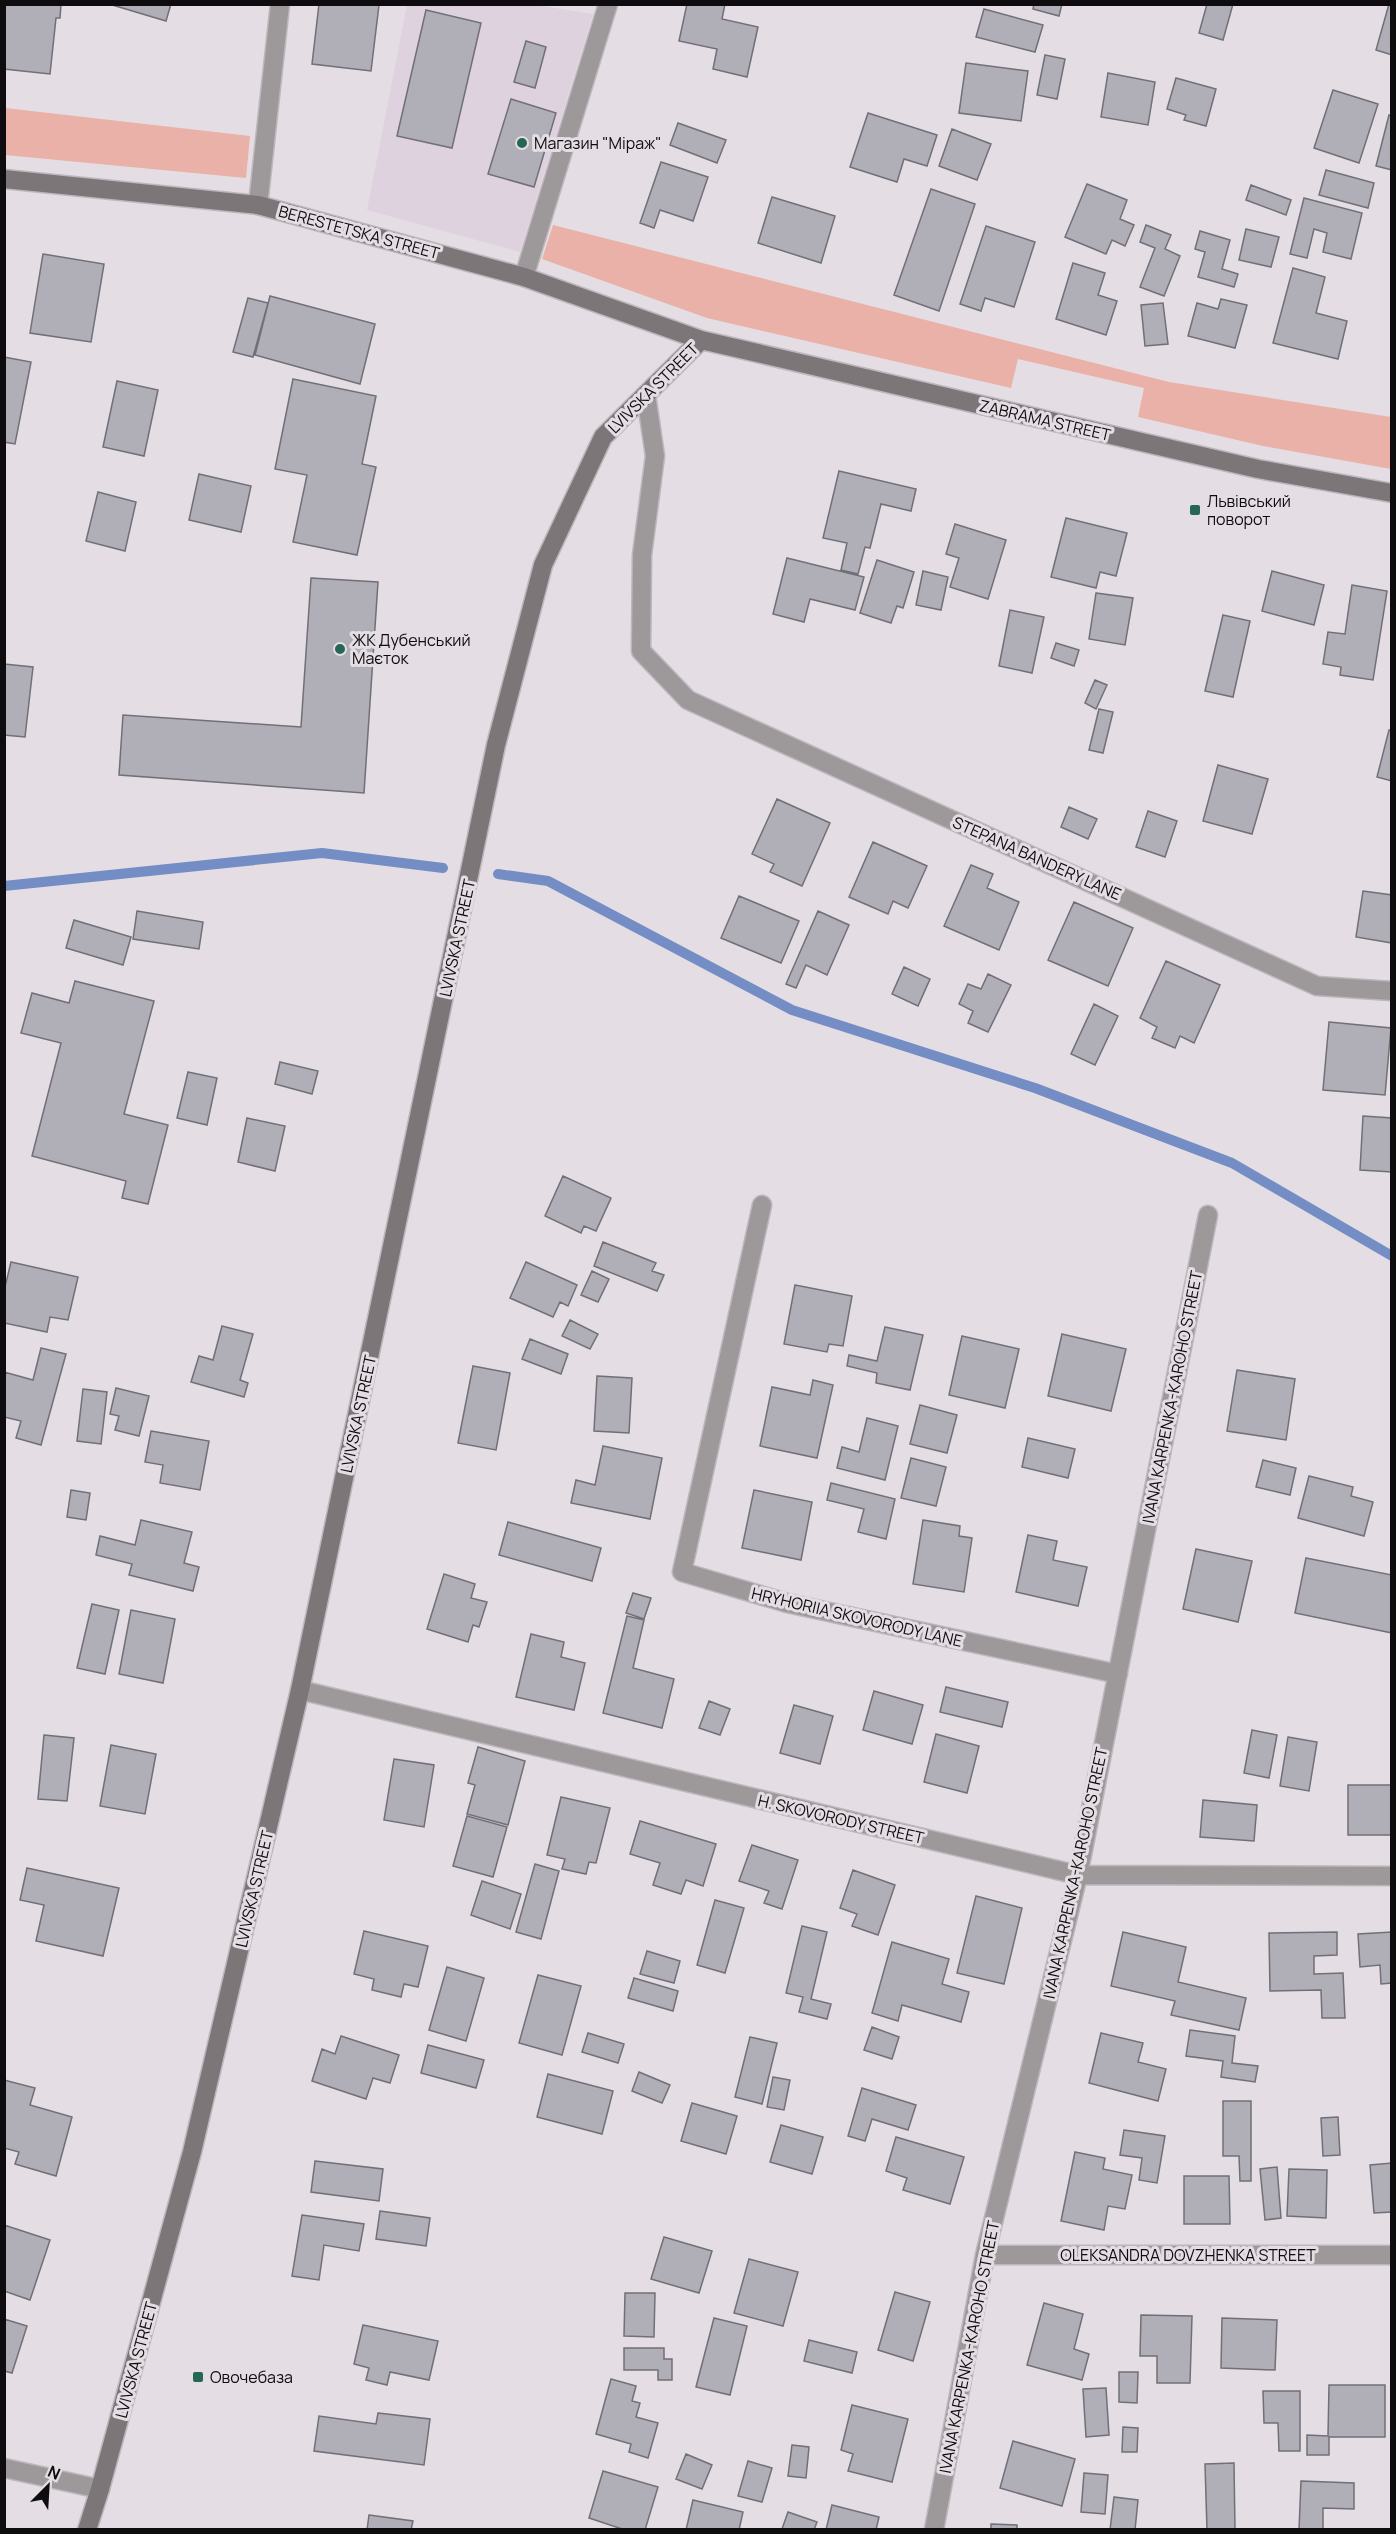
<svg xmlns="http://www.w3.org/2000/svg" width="1396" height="2534" viewBox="0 0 1396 2534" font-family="Manrope,sans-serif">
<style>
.built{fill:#dfd2df}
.green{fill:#e9b1a8}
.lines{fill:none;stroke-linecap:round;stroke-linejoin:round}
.stream{stroke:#748dc5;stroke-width:10}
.building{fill:#b0aeb6;stroke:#716f77;stroke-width:1.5}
.street-casing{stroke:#bdb7bd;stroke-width:21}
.secondary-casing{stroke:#bdb7bd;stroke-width:21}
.street{stroke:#9d989a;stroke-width:18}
.secondary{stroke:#7d7678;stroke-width:18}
.poi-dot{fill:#256655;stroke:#e4dde3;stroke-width:2}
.labels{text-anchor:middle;stroke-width:6;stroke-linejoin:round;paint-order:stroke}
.poi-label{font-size:16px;fill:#0e0c0e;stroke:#e4dde3;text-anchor:start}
.street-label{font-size:16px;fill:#0e0c0e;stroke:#e4dde3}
</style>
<rect width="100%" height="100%" fill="#e4dde3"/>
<path class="built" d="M407,5h129l57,9 -73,238 -153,-42z"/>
<path class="green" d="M5,108l245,28 -4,42 -241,-23z
M553,225l616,157 222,35v52l-128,-23 -125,-29 6,-29 -126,-29 -7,29 -304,-70 -165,-59z"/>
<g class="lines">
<path class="stream" d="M498,874l50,7 244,129 243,78 197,75 160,93
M4,886l318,-33 121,15"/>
</g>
<path class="building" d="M4,4h57l-1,14h-4l-6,56 -46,-5z
M109,4h62l-5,17z
M319,4l60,1 -8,66 -59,-7z
M687,4h38l-3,15 36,8 -11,50 -34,-8 4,-20 -38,-8z
M1034,4h28l-3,12 -26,-7z
M1207,4h26l-10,36 -24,-7z
M1389,4h3v51l-16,-5z
M984,9l59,16 -8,27 -59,-15z
M426,10l55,13 -29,125 -55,-12z
M526,41l20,6 -11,41 -21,-6z
M1045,55l20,4 -8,40 -20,-4z
M966,63l62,8 -7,50 -62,-8z
M1108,73l47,9 -7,43 -47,-8z
M1176,78l40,11 -10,37 -22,-6 2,-5 -19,-6z
M1333,90l45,14 -19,59 -45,-15z
M511,99l45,14 -22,74 -46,-13z
M868,113l69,22 -10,31 -23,-7 -7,23 -47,-15z
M1389,115l3,1v54l-16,-4z
M678,123l48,17 -9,23 -47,-18z
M952,129l39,15 -14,36 -38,-14z
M661,162l47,15 -15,44 -33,-11 -6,18 -14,-5z
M1326,170l48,13 -6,25 -49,-13z
M1087,184l40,16 -7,19 14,6 -9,21 -13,-6 -6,14 -41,-17z
M1251,185l40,15 -5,15 -40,-15z
M931,189l44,15 -36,107 -45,-16z
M772,197l63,19 -14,47 -63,-20z
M1304,198l58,15 -11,46 -28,-7 4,-19 -13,-4 -7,29 -17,-4z
M1146,225l25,10 -6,14 15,7 -16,40 -24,-9 15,-39 -15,-6z
M986,226l49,16 -21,65 -29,-9 -4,13 -21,-7z
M1246,229l33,8 -8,30 -32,-7z
M1200,231l30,9 -8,29 16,5 -4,13 -36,-10 7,-25 -10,-3z
M43,254l61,10 -13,78 -61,-9z
M1073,263l32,10 -7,22 19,6 -11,34 -50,-16z
M1293,268l32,9 -9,36 31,8 -9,38 -65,-16z
M270,296l105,28 -15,60 -105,-29z
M248,298l20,5 -15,54 -20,-5z
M1221,299l26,6 -12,43 -47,-12 9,-33 21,6z
M1163,303l5,41 -23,2 -4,-41z
M4,357l27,5 -16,82 -11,-2z
M293,379l83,17 -14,68 14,3 -19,88 -64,-13 14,-67 -32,-6z
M117,381l41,9 -14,66 -41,-9z
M839,471l77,18 -5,22 -30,-7 -11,44 -5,-1 -7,27 -17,-4 6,-27 -24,-5z
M199,474l52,12 -10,46 -52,-12z
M98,492l38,10 -11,49 -39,-10z
M1066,518l61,15 -11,43 -16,-4 -4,16 -45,-11z
M955,524l51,16 -18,59 -38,-12 9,-29 -13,-4z
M787,558l77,19 -9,33 -45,-11 -6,23 -31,-8z
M877,560l37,12 -11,36 -6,-2 -6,17 -31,-10z
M923,571l25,6 -7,33 -25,-5z
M1272,571l52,14 -10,40 -52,-14z
M311,578l67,4 -14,211 -245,-18 4,-60 178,12z
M1352,585l35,6 -14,89 -33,-5 1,-8 -18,-3 5,-32 17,2z
M1096,593l37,5 -8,47 -36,-6z
M1010,610l34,7 -12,56 -33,-7z
M1223,615l27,6 -17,76 -28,-6z
M1056,643l23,7 -5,16 -23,-8z
M4,664l29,3 -8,70 -21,-2z
M1095,680l12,5 -11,24 -11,-6z
M1099,709l14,3 -10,41 -14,-3z
M1389,730h3v51l-15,-4z
M1218,765l50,14 -16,55 -49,-13z
M777,799l53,24 -28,63 -32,-14 4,-8 -22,-10z
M1069,807l28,12 -9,20 -27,-12z
M1148,811l29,10 -12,36 -29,-10z
M873,842l54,24 -19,42 -15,-7 -5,13 -39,-17z
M971,865l22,9 -6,14 32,14 -20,48 -55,-24z
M1363,891l29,4v48l-36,-6z
M739,896l60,25 -18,42 -60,-25z
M1074,902l59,26 -25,58 -60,-26z
M137,911l66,11 -4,27 -66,-10z
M818,911l31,14 -22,50 -21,-10 -10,23 -10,-4z
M74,920l57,17 -8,28 -57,-17z
M1166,961l54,24 -26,58 -14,-7 -5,12 -23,-10 5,-11 -17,-9z
M904,967l26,12 -12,27 -26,-12z
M988,974l23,11 -23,47 -20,-9 5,-12 -14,-7 9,-20 13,5z
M75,981l79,20 -30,113 44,11 -20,79 -26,-6 4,-17 -94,-25 29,-113 -40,-10 11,-40 37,10z
M1094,1004l24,12 -23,49 -24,-11z
M1329,1022l62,6 -6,67 -62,-5z
M280,1062l38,9 -6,23 -37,-10z
M188,1072l29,6 -10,47 -30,-7z
M1363,1116l29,2v54l-32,-2z
M247,1118l38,8 -10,45 -37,-9z
M563,1176l48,22 -15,33 -12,-5 -3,7 -36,-17z
M603,1242l53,21 -4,8 12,4 -7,16 -63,-25z
M11,1262l67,15 -10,43 -18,-3 -3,15 -43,-9v-32z
M526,1262l51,23 -9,21 -8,-4 -7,15 -43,-19z
M592,1271l17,8 -11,23 -17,-7z
M795,1285l57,11 -9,50 -14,-2 -2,8 -43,-8z
M570,1320l28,14 -8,15 -28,-13z
M222,1326l31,8 -13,46 8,3 -4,14 -53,-15 8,-26 14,4z
M885,1327l38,8 -13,55 -34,-7 1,-10 -30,-7 2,-11 28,6z
M1062,1334l64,15 -15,62 -63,-15z
M962,1336l57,13 -14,59 -56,-13z
M530,1339l38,15 -7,20 -39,-15z
M41,1348l25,6 -25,91 -25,-7 5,-17 -17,-4v-45l29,8z
M473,1366l37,7 -14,77 -38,-7z
M1237,1370l58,9 -9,61 -59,-9z
M597,1376l35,2 -3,55 -35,-2z
M813,1380l20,5 -16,73 -57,-12 12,-59 38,8z
M116,1388l33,8 -10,40 -24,-6 4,-14 -9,-2z
M83,1389l24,3 -6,52 -24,-3z
M920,1405l37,10 -10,38 -37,-9z
M867,1418l31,8 -13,54 -48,-12 5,-21 17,5z
M151,1431l58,10 -9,49 -40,-7 3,-18 -18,-3z
M1028,1438l47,11 -7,29 -46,-11z
M603,1446l59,12 -12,61 -79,-16 5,-23 19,5z
M911,1458l35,9 -10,39 -35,-8z
M1263,1460l33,8 -6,27 -34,-8z
M1309,1476l44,11 -2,9 22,6 -9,34 -66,-18z
M831,1483l64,16 -9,40 -28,-7 6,-23 -37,-9z
M71,1490l19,3 -4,27 -19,-3z
M754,1490l58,12 -11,58 -59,-12z
M141,1520l51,12 -8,31 15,4 -6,24 -64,-16 3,-11 -36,-9 4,-19 35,9z
M923,1520l37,6 -1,10 13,2 -8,54 -51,-8z
M508,1522l93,26 -9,33 -93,-26z
M1028,1535l29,6 -4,19 34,7 -9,39 -62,-14z
M1196,1549l56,12 -14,61 -55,-13z
M1306,1558l86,17v58l-97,-20z
M444,1574l31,10 -4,14 16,4 -8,25 -6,-2 -5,17 -41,-13z
M633,1593l18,5 -7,21 -18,-6z
M92,1604l27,6 -14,64 -28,-6z
M131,1610l44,9 -12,64 -44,-9z
M627,1616l17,4 -11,48 41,11 -12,49 -59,-15z
M531,1634l33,8 -3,15 24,6 -11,47 -58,-13z
M946,1687l62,15 -6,25 -62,-15z
M874,1691l49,14 -11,39 -49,-14z
M709,1701l21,8 -10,26 -21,-7z
M794,1705l39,11 -13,48 -40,-11z
M1252,1730l25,5 -8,43 -25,-5z
M936,1734l43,12 -12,47 -43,-11z
M44,1735l30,3 -7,63 -29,-2z
M1288,1737l29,5 -8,49 -29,-5z
M111,1745l45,9 -11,60 -45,-8z
M478,1747l47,14 -17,64 -41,-11 8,-29 -7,-2z
M394,1759l40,6 -10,62 -40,-7z
M1348,1785h44v50h-44z
M561,1797l49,11 -14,55 -7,-1 -3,12 -24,-5 3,-10 -18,-4z
M1203,1800l54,5 -3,36 -54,-4z
M467,1816l40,11 -14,50 -40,-11z
M640,1821l76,23 -13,42 -17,-6 -5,14 -28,-9 7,-22 -30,-9z
M752,1845l46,15 -16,49 -18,-6 5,-12 -30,-10z
M535,1864l24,7 -18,68 -25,-7z
M27,1868l92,20 -16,68 -67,-15 8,-36 -24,-5z
M853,1870l42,15 -17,50 -26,-9 5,-12 -17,-6z
M482,1881l39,13 -11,35 -39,-14z
M976,1896l46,12 -18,76 -47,-11z
M715,1900l29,8 -19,65 -28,-8z
M802,1926l25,6 -16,67 20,5 -4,15 -28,-7 4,-15 -17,-4z
M364,1931l64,15 -10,41 -14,-3 -3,13 -29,-7 2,-11 -20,-5z
M1123,1932l63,15 -8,35 68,16 -7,32 -68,-15 4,-14 -64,-15z
M1337,1932v23l-23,1v18l29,-1 2,45h-23l-1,-28 -51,1 -1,-58z
M1392,1932v51l-11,1 -1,-19 -20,2 -2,-33z
M892,1942l57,17 -7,25 27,8 -8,30 -59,-17 -4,16 -26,-8z
M647,1951l33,10 -6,22 -34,-9z
M447,1967l37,11 -18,63 -37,-11z
M538,1975l43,11 -19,69 -43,-12z
M634,1978l44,13 -5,20 -45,-13z
M872,2027l27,10 -7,22 -28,-9z
M1190,2030l45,6 -3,27 26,3 -3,16 -34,-5 2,-16 -37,-5z
M588,2033l36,11 -6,19 -36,-11z
M1101,2033l42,10 -5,19 28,7 -8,32 -69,-18z
M341,2036l58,19 -9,28 -17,-5 -7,21 -54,-18 10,-32 13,5z
M750,2037l27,6 -15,61 -27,-7z
M428,2045l56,15 -8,28 -55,-15z
M639,2072l31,13 -8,18 -30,-12z
M548,2074l65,17 -11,43 -65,-17z
M773,2077l17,3 -6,30 -17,-3z
M4,2080l31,8 -5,17 42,12 -16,59 -41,-12 4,-12 -15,-4z
M862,2088l54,17 -8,25 -36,-11 -7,22 -17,-5z
M1223,2101h28v80h-11l-1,-25h-16z
M692,2103l45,13 -11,38 -45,-13z
M1338,2117l2,38 -17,1 -2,-38z
M781,2125l42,12 -11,37 -42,-12z
M1124,2130l41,6 -8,47 -18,-3 3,-22 -22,-3z
M896,2137l68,20 -14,47 -47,-14 4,-12 -21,-7z
M1075,2152l30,6 -2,11 29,6 -7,34 -17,-3 -4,24 -43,-9z
M315,2161l68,8 -4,32 -68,-9z
M1392,2163v49l-18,1 -4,-48z
M1277,2167l4,51 -16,2 -5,-51z
M1289,2169l38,1 -1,48 -39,-2z
M1184,2176h45l1,48h-46z
M380,2211l50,7 -4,28 -50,-7z
M302,2215l62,9 -5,27 -35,-6 -5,35 -27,-4z
M4,2225l46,15 -20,60 -26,-9z
M664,2237l48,14 -13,42 -48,-14z
M749,2259l49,13 -15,54 -49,-13z
M895,2292l35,10 -17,59 -35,-11z
M625,2293h30l-1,44 -30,-1z
M1044,2303l39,11 -9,35 15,5 -7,26 -55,-15z
M1141,2315l51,1 -2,67h-33v-27h-17z
M714,2318l33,8 -17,69 -34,-8z
M1222,2318l55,2 -2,50 -54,-2z
M4,2319l23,7 -15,47 -8,-2z
M363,2325l75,16 -9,39 -39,-8 -3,13 -21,-5 3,-12 -15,-4z
M809,2340l48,12 -5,21 -48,-12z
M624,2348h40v11h8v21h-14v-10h-34z
M1119,2372h19l-1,31 -18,-1z
M611,2379l25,7 -4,15 8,2 -4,14 22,6 -10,35 -19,-6 2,-8 -35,-10z
M1329,2385h56v52h-56v18h-22v-20l21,1z
M1106,2388l3,47 -23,2 -3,-48z
M1263,2391h37v60h-21l-1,-28h-14z
M852,2405l56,14 -16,63 -44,-11 5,-17 -12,-4z
M378,2413l52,6 -6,46 -110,-14 5,-35 57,8z
M1123,2427l15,1 -1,24h-15z
M1013,2441l62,18 -13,47 -62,-18z
M792,2445l17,2 -3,31 -18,-2z
M686,2454l26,11 -10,24 -26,-10z
M748,2461l24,7 -10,34 -24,-6z
M1234,2463l1,67h-28l-2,-66z
M603,2471l55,16 -13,43h-20l-36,-12z
M1084,2473l24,2 -3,39 -24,-2z
M1301,2481l53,2v26l-31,-1v22h-24z
M1114,2497l24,3 -3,30h-25z
M693,2500l50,12 -4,18h-53z
M832,2505l47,12 -3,13h-50z
M788,2512l29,10 -3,8 -32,-1z
M369,2515l44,6 -2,9h-44z
M991,2524l26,1v5h-26z"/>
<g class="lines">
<g class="street-casing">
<path id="street" d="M258,205l22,-201
M524,277l84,-273
M646,395l9,61 -13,99 -1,96 47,49 629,286 75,5
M762,1205l-80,367 105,31 331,71
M300,1690l778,185 314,1
M985,2255h407
M4,2468l96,21
M934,2530l51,-275 93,-380 130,-660"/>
</g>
<g class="secondary-casing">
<path id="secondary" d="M4,179l254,26 266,72 177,63 557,129 134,24
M87,2530l13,-41 92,-337 108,-462 196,-945 47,-180 60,-128 98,-97"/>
</g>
<use href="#street" class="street"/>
<use href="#secondary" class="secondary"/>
</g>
<g class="poi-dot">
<circle cx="522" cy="143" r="6"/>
<rect x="1189" y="504" width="12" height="12" rx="3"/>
<circle cx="340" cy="649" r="6"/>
<rect x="192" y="2371" width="12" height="12" rx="3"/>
</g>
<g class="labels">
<g class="poi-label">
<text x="534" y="149">Магазин "Міраж"</text>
<text x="1207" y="507">Львівський<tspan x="1207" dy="18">поворот</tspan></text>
<text x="352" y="646">ЖК Дубенський<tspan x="352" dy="18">Маєток</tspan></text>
<text x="210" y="2383">Овочебаза</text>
</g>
<g class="street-label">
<text transform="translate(359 232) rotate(15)" y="6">BERESTETSKA STREET</text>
<text transform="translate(653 388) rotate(-45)" y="6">LVIVSKA STREET</text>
<text transform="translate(1045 420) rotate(13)" y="6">ZABRAMA STREET</text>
<text transform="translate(1037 858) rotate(24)" y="6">STEPANA BANDERY LANE</text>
<text transform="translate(457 938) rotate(-78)" y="6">LVIVSKA STREET</text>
<text transform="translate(1172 1397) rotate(-79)" y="6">IVANA KARPENKA-KAROHO STREET</text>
<text transform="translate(358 1414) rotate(-78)" y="6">LVIVSKA STREET</text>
<text transform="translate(857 1617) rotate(13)" y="6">HRYHORIIA SKOVORODY LANE</text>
<text transform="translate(841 1819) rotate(13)" y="6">H. SKOVORODY STREET</text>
<text transform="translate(1075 1873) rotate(-78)" y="6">IVANA KARPENKA-KAROHO STREET</text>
<text transform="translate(254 1889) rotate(-77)" y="6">LVIVSKA STREET</text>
<text x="1188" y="2261">OLEKSANDRA DOVZHENKA STREET</text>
<text transform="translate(969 2347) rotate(-79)" y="6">IVANA KARPENKA-KAROHO STREET</text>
<text transform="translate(136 2360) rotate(-75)" y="6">LVIVSKA STREET</text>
</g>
</g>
<rect width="1396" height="2534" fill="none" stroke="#0e0c0e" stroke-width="12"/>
<g transform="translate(48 2486) rotate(24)" stroke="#e4dde3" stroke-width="4.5" paint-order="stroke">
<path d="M0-4.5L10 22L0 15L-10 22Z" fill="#0e0c0e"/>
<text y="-9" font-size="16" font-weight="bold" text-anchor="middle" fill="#0e0c0e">N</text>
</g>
</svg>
